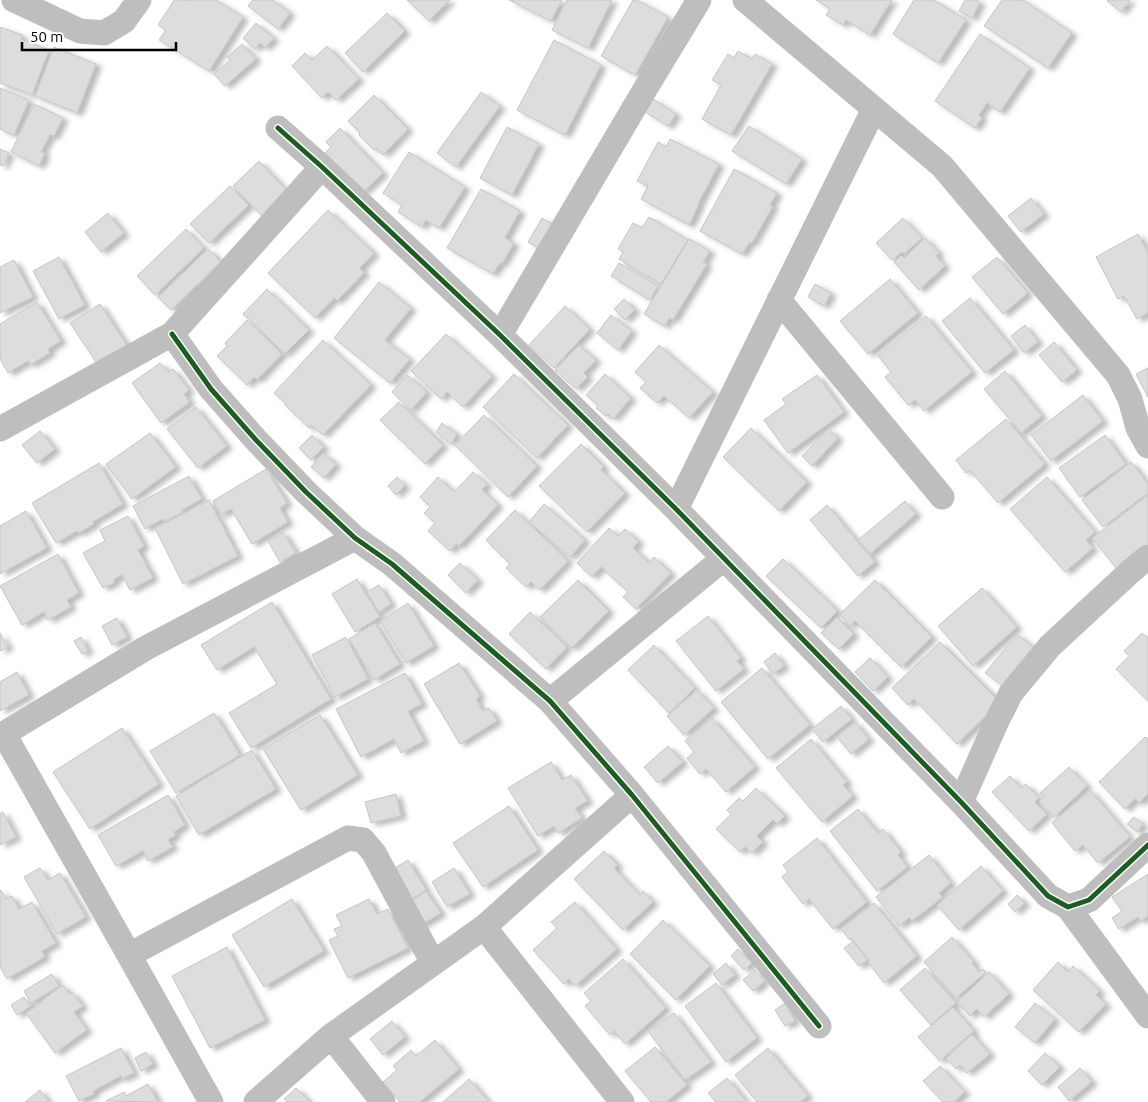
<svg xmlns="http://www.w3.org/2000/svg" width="1148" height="1102" viewBox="0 0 1148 1102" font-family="Ubuntu,sans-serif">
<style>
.building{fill:#ddd;stroke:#c5c5c5;filter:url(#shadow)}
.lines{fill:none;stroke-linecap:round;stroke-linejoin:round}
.minor{stroke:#bebebe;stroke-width:25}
.cycleway-casing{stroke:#fff;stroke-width:8}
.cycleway{stroke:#1b5e20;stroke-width:5}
</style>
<defs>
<filter id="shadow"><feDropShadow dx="5.5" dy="3" stdDeviation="2.5" flood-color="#0004"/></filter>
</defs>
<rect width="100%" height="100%" fill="#fff"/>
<path class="building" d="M174,0h8l2,2 1,-2h31l27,17 -34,54 -50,-31 7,-10 -8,-5z
M253,0h20l17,13 -12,16 -30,-23z
M407,0h43l-21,21z
M509,0h53l-11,21z
M567,0h45l-24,48 -36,-18z
M633,0h4l31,17 -33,58 -34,-19z
M816,0h76l-22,35 -24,-15 -3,5 -17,-10 4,-6z
M914,0h20l32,20 -28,43 -45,-29z
M965,0h11l4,2 -8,16 -13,-7z
M1002,0h21l49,33 -24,35 -64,-42z
M1108,0h22l-9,12 -14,-11z
M387,13l18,18 -42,41 -18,-19z
M256,23l18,15 -9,10 -5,-5 -5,6 -12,-11z
M0,27l22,8 -1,4 28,11 -17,45 -32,-12z
M980,34l50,34 -30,44 -13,-9 -8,12 3,3 -7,10 -40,-27z
M554,40l47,25 -36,70 -48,-25z
M242,44l14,15 -31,27 -11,-12 16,-14 -3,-3z
M327,46l32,33 -23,21 -8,-8 -6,6 -30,-32 13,-13 7,7z
M54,47l42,17 -19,49 -42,-17z
M738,51l14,8 3,-5 17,10 -41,71 -29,-16 19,-34 -9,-5 16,-26 6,4z
M0,88l29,12 -15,35 -14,-6z
M481,92l19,14 -44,61 -19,-14z
M374,95l34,34 -25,26 -6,-7 -3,2 -15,-15 1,-2 -12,-12z
M653,99l23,15 -8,12 -23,-14z
M34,104l29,14 -9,18 -4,-1 -9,17 4,1 -6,13 -28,-14z
M749,126l53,33 -16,25 -54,-33z
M507,127l32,17 -27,51 -32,-17z
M340,128l43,45 -20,19 -38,-39 6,-6 -5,-5z
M670,139l49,25 -21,40h1l-10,21 -48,-26 7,-13 -11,-5 21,-39 8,5z
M0,149l9,4 -6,13 -3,-1z
M409,152l56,35 -26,41 -13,-8 -4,7 -24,-15 4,-7 -19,-12z
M259,161l29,31 -26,24 -29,-30z
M734,169l43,24 -7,12 3,1 -21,37 -2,-1 -8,12 -42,-23z
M230,186l19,19 -40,38 -19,-19z
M481,189l39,22 -15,27 9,5 -12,21 -2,-1 -7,11 -46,-26z
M1031,198l13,16 -23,18 -13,-16z
M328,210l46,43 -14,15 4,5 -27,28 -3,-3 -19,20 -47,-45z
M108,213l16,20 -23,19 -16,-20z
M649,217l39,23 -27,44 -42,-25 4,-7 -5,-3 15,-26 9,5z
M542,218l15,9 -14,24 -15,-9z
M903,218l19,20 -18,16 -2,-2 -10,8 -16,-17z
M186,229l18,19 -49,47 -18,-19z
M1138,234l10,19v60l-11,6 -13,-23 -6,3 -22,-42z
M925,238l14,15 -3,3 9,10 -26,24 -25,-28 7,-7 3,3z
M689,239l21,12 -7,11 4,2 -34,56 -4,-2 -4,8 -21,-12z
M208,249l13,13 -50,48 -13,-13z
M59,257l26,48 -26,14 -26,-48z
M997,257l31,36 -25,21 -31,-37z
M14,260l19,37 -33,16v-46z
M619,263l39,23 -8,14 -39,-24z
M890,279l28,34 -50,41 -28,-33z
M379,282l32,26 -26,32 25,19 -20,24 -56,-45z
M815,284l16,9 -7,13 -16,-9z
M267,289l42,41 -24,24 -42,-40z
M970,298l44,52 -29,23 -43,-52z
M624,299l11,11 -10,10 -11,-11z
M37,302l24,39 -13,8 2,4 -20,12 -2,-4 -20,12 -8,-14v-35z
M100,304l27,42 -29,19 -28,-42z
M565,306l25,23 -36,39 -25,-23z
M611,315l21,16 -14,19 -21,-17z
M926,316l46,56 -48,39 -9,-11 -7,5 -23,-28 6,-5 -13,-16z
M247,320l35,34 -25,26 -3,-3 -7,8 -30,-29 10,-10 -2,-3z
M1025,325l13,17 -14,11 -13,-17z
M446,334l46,42 -29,31 -16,-15 -6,7 -30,-28z
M323,340l48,45 -48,50 -12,-10 -2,3 -24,-23 1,-1 -12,-11z
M1054,342l23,28 -15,12 -23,-27z
M579,345l17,15 -12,13 4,4 -12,12 -21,-19z
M659,345l54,47 -24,26 -25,-22 -7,7 -17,-15 6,-6 -11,-10z
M160,363l8,9 5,-3 16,21 -5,4 6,8 -29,21 -29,-40z
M1148,368v29l-12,-23z
M1005,371l37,45 -21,17 -37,-44z
M514,374l54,51 -31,33 -54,-51z
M605,374l26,24 -18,21 -5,-5 -2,2 -10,-8 2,-2 -12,-11z
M407,375l20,17 -16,18 -19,-18z
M817,375l27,37 -56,41 -24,-33 22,-16 -4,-5z
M1083,395l20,26 -52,40 -20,-26z
M399,402l44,43 -18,19 -45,-44z
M196,407l31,39 -29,22 -31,-39z
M484,415l53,51 -29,31 -53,-52z
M1006,419l39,45 -47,39 -28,-33 -4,3 -10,-13z
M442,423l15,11 -6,10 -15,-12z
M751,428l56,54 -28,29 -56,-54z
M828,429l10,9 -26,28 -10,-10z
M40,431l15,18 -18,14 -15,-18z
M150,433l26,34 -44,32 -26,-35z
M312,435l12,12 -13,13 -12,-12z
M1105,435l21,29 -46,33 -21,-29z
M581,444l23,23 -3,3 24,23 -38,39 -48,-46z
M323,453l13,11 -12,14 -13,-11z
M1131,462l17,22v9l-45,34 -21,-27z
M99,463l24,41 -30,18 1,2 -15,9 -2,-2 -21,12 -24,-40z
M266,469l21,34 -7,5 8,14 -36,22 -21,-35 -10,6 -8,-14z
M473,472l14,12 -5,6 16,15 -39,41 -3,-2 -6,7 -22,-20 7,-8 -11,-10 6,-6 -10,-10 18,-20 16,15z
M189,476l13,23 -20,11 1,2 -19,10 -1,-3 -18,10 -12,-23z
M397,477l8,9 -9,9 -8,-9z
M1047,477l48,55 -9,8 7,8 -28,24 -55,-63z
M1148,495v50l-31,24 -25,-31z
M209,500l29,56 -55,28 -28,-56z
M905,501l11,13 -46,40 -12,-14z
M544,504l41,36 -15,17 -41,-35z
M827,505l48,57 -17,14 -48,-56z
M515,510l53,51 -28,29 -9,-8 -5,5 -20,-19 4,-4 -24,-24z
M26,511l21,37 -47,26v-48z
M128,516l16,30 -6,4 15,28 -23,12 -8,-15 -8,4 1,3 -12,6 -20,-35 22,-12 -5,-11z
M609,528l9,8 7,-7 14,13 -6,6 16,15 5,-6 17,16 -35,36 -13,-12 5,-5 -27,-25 -9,10 -15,-14z
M283,532l13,21 -16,9 -12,-21z
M58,554l21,39 -12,7 4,7 -23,13 -4,-8 -22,13 -22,-39z
M783,559l55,52 -17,17 -55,-52z
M460,563l18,17 -12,13 -18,-18z
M357,579l23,38 -25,15 -23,-38z
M578,580l31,31 -37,37 -32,-31z
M875,580l57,57 -31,30 -46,-46 -5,5 -10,-12z
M379,585l12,19 -12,8 -12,-20z
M982,588l35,39 -44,39 -35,-40z
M272,602l59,97 -80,49 -22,-35 48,-29 -23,-37 -37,23 -16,-25z
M408,603l26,43 -28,17 -26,-42z
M530,612l37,35 -21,22 -37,-35z
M708,616l33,42 -4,3 7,8 -28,22 -40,-50z
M837,617l17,17 -15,15 -18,-16z
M117,618l10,19 -15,8 -10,-19z
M375,623l25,41 -26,16 -25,-41z
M0,633l8,14 -8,4z
M1142,633l6,5v63l-32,-32 13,-13 -5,-5z
M1017,634l20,16 -31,38 -21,-15z
M81,637l7,14 -6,3 -8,-13z
M346,637l22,42 -33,18 -23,-42z
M940,642l60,60 -43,42 -43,-45 -6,6 -16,-17z
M654,645l41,43 -26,25 -41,-43z
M775,653l9,13 -11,8 -9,-12z
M870,658l18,19 -15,14 -18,-19z
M459,663l21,33 -4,3 7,12 6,-3 8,13 -37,23 -36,-60z
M762,668l48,57 -42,34 -47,-57z
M17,672l12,23 -29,16v-29z
M405,673l17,31 -14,7 16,30 -23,12 -7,-14 -33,18 -25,-48z
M697,690l17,18 -30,27 -17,-19z
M841,706l11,13 -29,23 -11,-13z
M214,713l26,42 -64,38 -26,-42z
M320,715l38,60 -57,35 -38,-61z
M712,718l43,49 -29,25 -20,-23 -6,5 -13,-16 7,-6 -9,-11z
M855,722l14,17 -18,15 -14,-17z
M122,728l37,56 -69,45 -37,-57z
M1145,737l3,2v55l-9,9 -4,-4 -10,10 -26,-27z
M811,739l36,43 -4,3 10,11 -31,26 -46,-54z
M668,746l15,16 -25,21 -14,-16z
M252,750l24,39 -77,46 -23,-39z
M551,762l11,18 9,-5 17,26 -13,7 7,10 -24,15 -4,-7 -16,10 -30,-48z
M1069,767l18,19 -33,31 -15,-16 5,-4 -4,-4z
M1010,776l11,12 5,-4 13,14 -4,4 12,12 -18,17 -37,-39z
M756,788l29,28 -8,8 -4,-4 -16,16 6,6 -11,11 -7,-6 -5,5 -24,-23 15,-15 -4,-4 12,-12 4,3z
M1090,790l40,47 -32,26 -15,-18 -8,6 -23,-28z
M396,794l5,22 -30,7 -6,-21z
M168,795l17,30 -11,7 2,3 -8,5 5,7 -25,14 -5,-10 -27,15 -18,-31z
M509,806l29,44 -55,37 -30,-44z
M858,809l20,24 5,-4 18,23 -3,3 10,12 -31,24 -47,-60z
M3,812l13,25 -16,8v-31z
M1134,817l9,7 -6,8 -10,-8z
M817,838l50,64 -34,27 -24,-30 -6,5 -21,-27 6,-5 -5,-7z
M604,851l14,14 -4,3 26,27 3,-4 10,11 -30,28 -49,-51z
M929,855l22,28 -12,10 4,4 -31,24 -3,-3 -10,8 -23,-29z
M408,860l18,30 -19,12 -19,-30z
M981,866l22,25 -44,39 -22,-25z
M40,868l8,12 12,-7 26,44 -29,17 -33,-57z
M454,868l16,26 -23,13 -15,-25z
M1148,874v42l-7,5 -3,-4 -19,12 -7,-11 10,-7 -10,-14z
M1,890l5,9 6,-3 7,13 13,-7 24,41 -14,8 3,6 -38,22 -7,-12v-76z
M426,891l15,22 -21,13 -14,-22z
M1017,895l8,8 -10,9 -7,-8z
M292,899l32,52 -60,36 -32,-52z
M369,899l8,15 11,-5 20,39 -60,30 -19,-38 9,-4 -4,-7 8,-3 -6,-11z
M575,902l42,47 -42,37 -6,-7 -5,5 -31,-34 24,-22 -6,-6z
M874,903l43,53 -33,27 -16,-21 1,-1 -17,-22 -2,1 -9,-11z
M663,920l47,46 -34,34 -46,-46z
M952,937l22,25 -2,1 7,9 3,-3 4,3 -30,26 -32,-36z
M853,941l15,19 -9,6 -15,-18z
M227,947l38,73 -55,28 -38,-72z
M738,949l14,14 -8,7 -13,-14z
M623,959l43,49 -41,36 -11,-13 -4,4 -25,-29 6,-5 -7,-8z
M1058,962l10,10 5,-6 27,25 -4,4 10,9 -27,28 -46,-42z
M726,963l9,12 -13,10 -9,-11z
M925,968l31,35 -25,22 -31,-35z
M755,970l10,11 -12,10 -10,-11z
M989,972l20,22 -25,23 -7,-8 -7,7 -13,-14z
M52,974l7,12 -28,17 -7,-12z
M716,983l41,55 -31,24 -41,-56z
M63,985l6,9 3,-2 11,14 -9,6 13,18 -32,23 -29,-40 16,-11 -1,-1z
M24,997l7,9 -14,9 -6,-10z
M785,1003l10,18 -10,5 -10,-16z
M1035,1003l20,16 -20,24 -20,-16z
M953,1007l21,24 -34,30 -22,-24z
M674,1013l37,49 -26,18 -37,-49z
M392,1021l13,16 -22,18 -13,-16z
M972,1034l18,20 -23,19 -7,-8 -4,4 -10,-11z
M435,1040l24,29 -39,33h-20l-17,-20 14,-12 -4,-4 18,-16 5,6z
M655,1047l32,38 -21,17h-15l-26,-31z
M121,1048l13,25 -12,6 -1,-3 -28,15 1,3 -15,7 -13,-25z
M768,1048l40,48 -8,6h-43l-22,-27z
M146,1052l7,12 -12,7 -6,-13z
M1045,1053l15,14 -18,18 -14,-14z
M940,1066l25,26 -11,10h-11l-20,-21z
M1080,1068l12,14 -23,19 -11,-14z
M727,1078l20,24h-31l-8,-9z
M469,1079l20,23h-46z
M148,1084l10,18 -52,-1 18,-9 2,4z
M296,1088l14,14h-23l-3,-3z
M40,1090l9,12h-24z"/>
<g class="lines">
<path class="minor" d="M14,0l66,31 24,2 20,-12 15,-21
M745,0l197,166 176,209 12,24 8,29 10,18
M278,128l44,39 178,168 176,174 285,293 87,94 20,11 21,-7 59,-55
M779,300l163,197
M172,334l39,55 45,51 50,52 49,46 37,26 158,137 82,94 187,231
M500,335l144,-244 55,-91
M0,429l172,-95 150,-167
M676,509l198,-400
M550,701l173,-142
M4,734l125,221 82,147
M0,736l146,-88 209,-110
M961,802l35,-79 15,-30 39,-47 81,-75 17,-14
M1068,907l80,109
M484,927l138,175
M129,955l219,-117 15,2 11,13 59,110
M331,1036l52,66
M256,1102l75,-66 153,-109 148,-132"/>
<g class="cycleway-casing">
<path id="cycleway" d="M278,128l44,39 178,168 176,174 285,293 87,94 20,11 21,-7 59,-55
M172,334l39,55 45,51 50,52 49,46 37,26 158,137 82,94 187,231"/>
</g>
<use href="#cycleway" class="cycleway"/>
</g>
<path d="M22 42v8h154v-8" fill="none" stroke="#000000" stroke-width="2.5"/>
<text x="30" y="42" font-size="15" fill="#000000" stroke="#ffffff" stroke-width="4" paint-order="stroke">50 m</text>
</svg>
